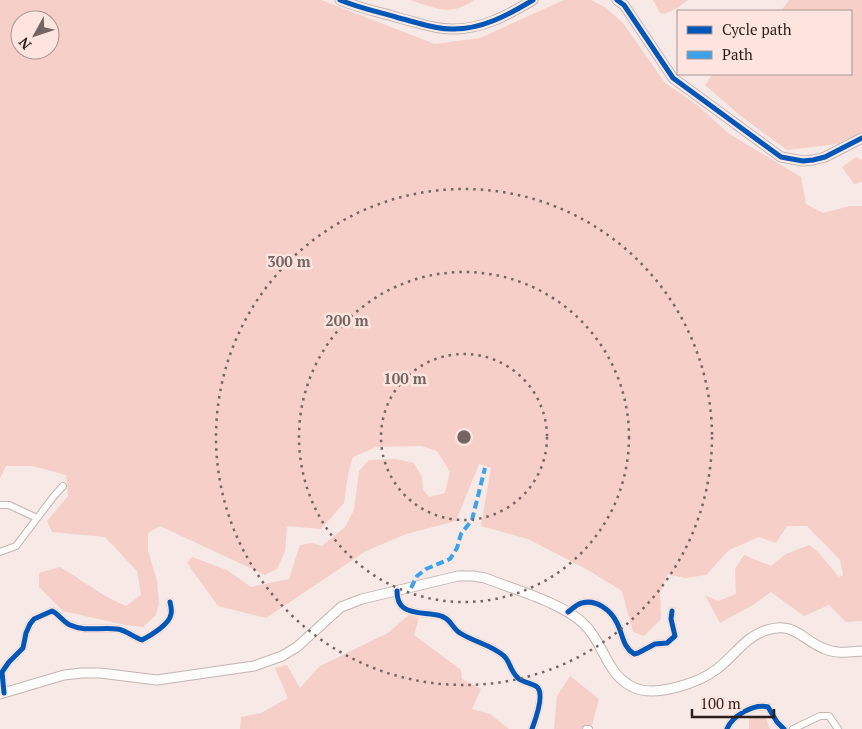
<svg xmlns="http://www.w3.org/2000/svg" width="862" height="729" viewBox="0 0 862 729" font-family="'PT Serif',serif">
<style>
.green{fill:#f5cfc8;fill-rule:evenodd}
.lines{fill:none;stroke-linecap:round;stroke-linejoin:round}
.street-casing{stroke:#c2b5b2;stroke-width:8}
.secondary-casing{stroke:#c2b5b2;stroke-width:11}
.street{stroke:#fefcfb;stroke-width:6}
.secondary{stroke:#fefcfb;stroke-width:9}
.quiet{stroke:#3ea2ea;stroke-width:4;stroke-dasharray:8 4;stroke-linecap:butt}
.cycleway-casing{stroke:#fde4df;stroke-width:8}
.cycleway{stroke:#0057b8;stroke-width:5}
.ring{fill:none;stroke:#736562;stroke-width:2.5;stroke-dasharray:2.5 5}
.centre{fill:#736562;stroke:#fde4df;stroke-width:2.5}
.ring-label{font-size:15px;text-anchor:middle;font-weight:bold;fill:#736562;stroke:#fde4df;stroke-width:5;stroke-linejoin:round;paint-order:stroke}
</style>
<rect width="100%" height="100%" fill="#f6e9e6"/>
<path class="green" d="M0,0h321l114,44 45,-6 84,-38h27l14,7 18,16 42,60 31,21 32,29 73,44 5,27 17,9 27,-7h12v415l-16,1 -17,-17 -25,11 -33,-24 -18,13 -33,18 -15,-28 13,6 18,-7 -1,-25 9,-14 27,11 15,-12 23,-9 10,8 20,24 4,-2 -3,-15 -33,-34h-20l-11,17 -17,-6 -30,13 -23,25 -21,3 -18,-4 -7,20 1,25 -17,17 -11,-4 -11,-41 -34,-21 -60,-31 -47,-13 10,-58 -12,-4 -23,57 -50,13 -40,17 -100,67 -48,-12 -31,-43 5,-6 35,13 24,17 38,-8 11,-34 12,-2 10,3 23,-19 9,-17 5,-39 10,-11 27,-1 18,4 8,14 1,13 6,7 16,-4 5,-21 -13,-21 -16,-5 -45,1 -23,10 -5,17 -4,29 -23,26 -34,-3 -2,25 -8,18 -12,6 -105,-49 -12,7v17l9,32 2,21 -3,12 -13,12 -18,-2 -62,-14 -24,-24v-14l21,-6c22,13 43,30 66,39l15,-11 -4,-24 -32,-34 -53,-5 -5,-11 21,-25 -2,-21 -33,-9h-27l-6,12zM20,20h30v30h-30z
M410,0h64c-24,17 -39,8 -64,0z
M653,0h35l-11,8 -13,6 -4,-1z
M789,0h73v133l-25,11 -50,6 -45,-33 -37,-32 8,-11h138v-63h-70z
M856,157l6,3v22l-8,2 -12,-17z
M409,615l10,3 -5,17 47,35 1,9 19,10 -9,20 18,5 19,15h-269l1,-12 20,-4 27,-15 -13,-30 12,-3 13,23 20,-22 68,-33z
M570,676l29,23 -8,30h-37l3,-33z
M749,716h16l5,13h-21z"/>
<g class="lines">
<g class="street-casing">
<path id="street" d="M0,505h9l28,13
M0,552l16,-6 38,-50 9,-10
M397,591c0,6 1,13 7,17 10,7 25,4 37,8 9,2 12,13 19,17 14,9 32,12 44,23 6,5 6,15 14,22 5,5 16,5 20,10 6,8 -3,33 -6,41
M568,612c4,-3 9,-8 14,-9 14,-4 29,7 35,20 6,11 5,23 17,31l4,-1 17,-9 12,-1 8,-7 -4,-17 1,-8
M4,693l-2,-21 7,-10 14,-14 3,-15 4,-9 4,-5 18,-8c7,3 11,11 18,14 15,7 31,2 47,4 9,1 16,8 25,11 8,-4 28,-16 29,-26 1,-3 0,-8 -1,-12
M586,729h3
M727,729c5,-13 27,-26 41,-22l9,15 7,7
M793,729l27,-13h9l9,13"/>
</g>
<g class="secondary-casing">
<path id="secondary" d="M340,0c19,8 39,12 59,18 17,4 34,11 52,11 30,1 57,-14 82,-29
M617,0l7,5 49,73 108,79 22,4 10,-1 12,-3 37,-19
M0,694l64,-19 18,-2h18l57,7 97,-14 28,-10 15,-9 44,-40 21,-8 96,-23h15l12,2c30,12 76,24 99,46 21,20 22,52 51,64 21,9 64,-5 82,-19 17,-13 29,-33 50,-39 28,-9 36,11 58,19 12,5 24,3 37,2"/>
</g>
<use href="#street" class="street"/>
<use href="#secondary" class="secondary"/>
<path class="quiet" d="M411,588l6,-12 9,-7 24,-10 7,-11 4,-14 11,-14 13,-52"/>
<g class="cycleway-casing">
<path id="cycleway" d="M340,0c19,8 39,12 59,18 17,4 34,11 52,11 30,1 57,-14 82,-29
M617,0l7,5 49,73 108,79 22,4 10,-1 12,-3 37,-19
M397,591c0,6 1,13 7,17 10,7 25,4 37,8 9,2 12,13 19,17 14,9 32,12 44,23 6,5 6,15 14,22 5,5 16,5 20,10 6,8 -3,33 -6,41
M568,612c4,-3 9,-8 14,-9 14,-4 29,7 35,20 6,11 5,23 17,31l4,-1 17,-9 12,-1 8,-7 -4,-17 1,-8
M4,693l-2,-21 7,-10 14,-14 3,-15 4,-9 4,-5 18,-8c7,3 11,11 18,14 15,7 31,2 47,4 9,1 16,8 25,11 8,-4 28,-16 29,-26 1,-3 0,-8 -1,-12
M727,729c5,-13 27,-26 41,-22l9,15 7,7"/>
</g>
<use href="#cycleway" class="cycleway"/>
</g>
<g class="ring">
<circle cx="464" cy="437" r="83"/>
<circle cx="464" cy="437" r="165"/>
<circle cx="464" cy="437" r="248"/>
</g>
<circle cx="464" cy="437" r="8" class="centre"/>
<g class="ring-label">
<text x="289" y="267">300 m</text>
<text x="347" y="326">200 m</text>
<text x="405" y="384">100 m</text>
</g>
<rect x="677" y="10" width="175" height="65" fill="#fde4df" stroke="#aa9591"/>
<rect x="687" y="26" width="25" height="8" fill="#0057b8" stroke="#aa9591"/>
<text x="722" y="35" font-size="15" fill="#2d1e1b">Cycle path</text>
<rect x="687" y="51" width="25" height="8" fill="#3ea2ea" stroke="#aa9591"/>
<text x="722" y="60" font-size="15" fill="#2d1e1b">Path</text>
<g transform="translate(35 35) rotate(230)"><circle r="24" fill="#fde4df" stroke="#aa9591"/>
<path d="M0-4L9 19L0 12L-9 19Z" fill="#736562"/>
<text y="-8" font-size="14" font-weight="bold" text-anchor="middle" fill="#2d1e1b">N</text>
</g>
<path d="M692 709v8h82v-8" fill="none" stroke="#2d1e1b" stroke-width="2.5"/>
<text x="700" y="709" font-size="15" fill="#2d1e1b" stroke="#fde4df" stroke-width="4" paint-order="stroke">100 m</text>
</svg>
